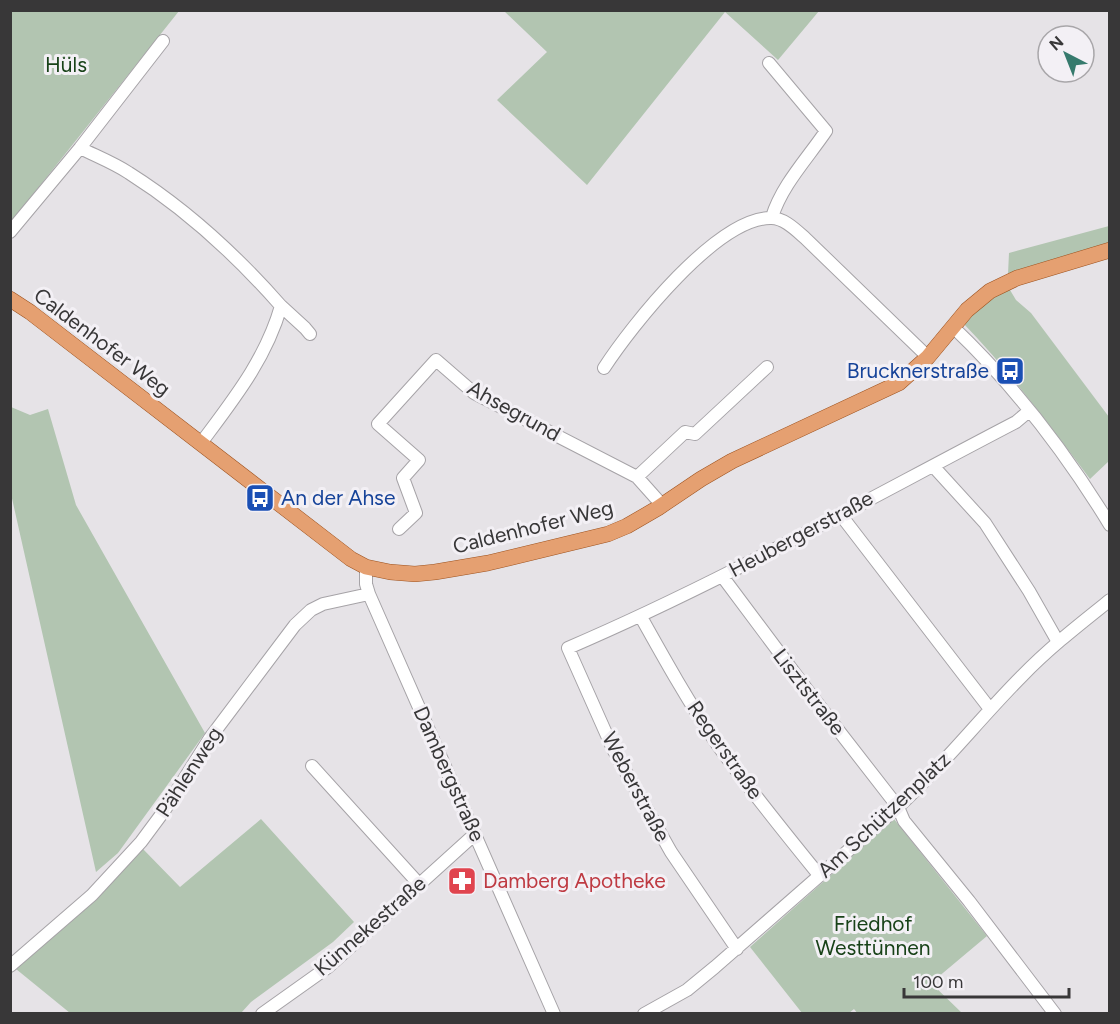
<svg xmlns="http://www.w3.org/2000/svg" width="1120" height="1024" viewBox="0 0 1120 1024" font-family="Figtree,sans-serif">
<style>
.green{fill:#b2c5b1}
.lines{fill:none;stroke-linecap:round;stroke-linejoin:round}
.minor-casing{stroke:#a6a3a7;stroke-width:14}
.major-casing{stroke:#9d521f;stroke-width:16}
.minor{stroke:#fff;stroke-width:12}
.major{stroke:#e5a071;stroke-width:15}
.labels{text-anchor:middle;stroke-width:6;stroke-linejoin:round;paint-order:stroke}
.park-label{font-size:21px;fill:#184218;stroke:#f3f0f5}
.street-label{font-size:21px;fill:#383738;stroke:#f3f0f5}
.transit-label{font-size:21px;fill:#164399;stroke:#f3f0f5;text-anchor:end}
.health-label{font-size:21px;fill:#be3a42;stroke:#f3f0f5;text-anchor:start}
</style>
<rect width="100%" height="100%" fill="#e6e3e7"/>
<path class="green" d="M11,11h168l-168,211z
M504,11h315l-41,49 -53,-48 -138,173 -90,-85 50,-48z
M1109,226v19l-101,29 1,-21z
M1007,285l9,15 15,13 78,104v44l-19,18c-41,-55 -80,-107 -127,-156z
M11,407l19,8 18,-6 28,96 129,228 -87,120 -22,19 -85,-378z
M261,819l93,103 -21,20 -82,60 -10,11h-171l-54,-44 126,-121 38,39z
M894,819l93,117 -56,47 31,30 -104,1 -4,-5 -5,4h-47l-52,-66z"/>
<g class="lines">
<g class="minor-casing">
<path id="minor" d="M769,63l57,68c-19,28 -44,54 -54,86
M80,148c16,8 34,15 49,25 57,36 108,83 152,133 -15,53 -48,94 -80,137
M10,232l70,-84 83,-107
M281,306l24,22 5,6
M953,327c61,58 113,126 157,198
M604,368c28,-43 112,-149 166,-150 13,-1 26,12 35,20l123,119
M933,466l52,57 44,68 29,51
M637,477l48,-45 10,2 72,-67
M840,514l150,195
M399,529l17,-16 -13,-35 16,-18 -41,-36 58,-64 38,33 163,84 25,28
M366,567v17l3,10 185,420
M722,576l89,119 87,112 6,14 65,80 86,113
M641,617c24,43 48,86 76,127 32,45 67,88 102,131
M312,766l107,118
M737,949l-66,-97 -58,-103 -45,-101c154,-66 300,-149 448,-226l13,-11
M10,966l82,-71 49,-53 23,-31 46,-73 85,-113 16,-15 12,-6 46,-10
M262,1014l66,-47 147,-133
M644,1014l43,-24 28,-23 183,-160c45,-41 82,-89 124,-131 27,-28 58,-52 88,-76"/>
</g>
<g class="major-casing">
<path id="major" d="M10,299l20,13 321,247 15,8 24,5 25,2 20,-2 53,-9 120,-29 19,-8 31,-18 43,-29 31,-18 167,-78 29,-26 39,-47 23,-19 27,-13 93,-28"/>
</g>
<use href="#minor" class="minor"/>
<use href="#major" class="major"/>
</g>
<defs>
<g id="bus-square" transform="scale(1.5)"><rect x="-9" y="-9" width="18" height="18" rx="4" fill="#1a4fb4" stroke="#f3f0f5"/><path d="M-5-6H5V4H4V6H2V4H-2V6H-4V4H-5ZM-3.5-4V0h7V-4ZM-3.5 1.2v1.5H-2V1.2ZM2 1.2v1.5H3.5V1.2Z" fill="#fff"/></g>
<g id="pharmacy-square" transform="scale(1.5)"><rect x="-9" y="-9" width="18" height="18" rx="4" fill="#e0444e" stroke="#f3f0f5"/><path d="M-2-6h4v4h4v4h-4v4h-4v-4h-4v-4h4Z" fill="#fff"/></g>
</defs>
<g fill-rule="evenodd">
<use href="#bus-square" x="1010" y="371"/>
<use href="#bus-square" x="260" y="498"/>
<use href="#pharmacy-square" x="462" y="881"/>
</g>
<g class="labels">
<g class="park-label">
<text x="66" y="72">Hüls</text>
<text x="873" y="931">Friedhof<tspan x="873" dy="24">Westtünnen</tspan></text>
</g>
<g class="street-label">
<text transform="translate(102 342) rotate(37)" y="7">Caldenhofer Weg</text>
<text transform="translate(514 411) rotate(29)" y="7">Ahsegrund</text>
<text transform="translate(533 527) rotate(-14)" y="7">Caldenhofer Weg</text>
<text transform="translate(801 534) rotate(-28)" y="7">Heubergerstraße</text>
<text transform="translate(809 692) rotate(52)" y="7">Lisztstraße</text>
<text transform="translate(725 750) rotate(55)" y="7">Regerstraße</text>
<text transform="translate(189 772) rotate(-57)" y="7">Pählenweg</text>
<text transform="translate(449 774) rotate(66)" y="7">Dambergstraße</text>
<text transform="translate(636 787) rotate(62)" y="7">Weberstraße</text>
<text transform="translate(884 815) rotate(-43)" y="7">Am Schützenplatz</text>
<text transform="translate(370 926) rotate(-41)" y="7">Künnekestraße</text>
</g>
<g class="transit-label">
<text x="989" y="378">Brucknerstraße</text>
<text x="281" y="505" text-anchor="start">An der Ahse</text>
</g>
<g class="health-label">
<text x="483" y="888">Damberg Apotheke</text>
</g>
</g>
<rect width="1120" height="1024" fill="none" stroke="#383738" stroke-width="24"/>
<g transform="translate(1066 54) rotate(318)"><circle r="28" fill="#f3f0f5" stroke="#a8a6a9" stroke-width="1.5"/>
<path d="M0-4.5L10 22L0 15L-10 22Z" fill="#367a6d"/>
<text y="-9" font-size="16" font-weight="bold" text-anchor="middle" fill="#383738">N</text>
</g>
<path d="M904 988v9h165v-9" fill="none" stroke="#383738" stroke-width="3"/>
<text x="913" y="988" font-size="18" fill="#383738" stroke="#f3f0f5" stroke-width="4.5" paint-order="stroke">100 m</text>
</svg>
